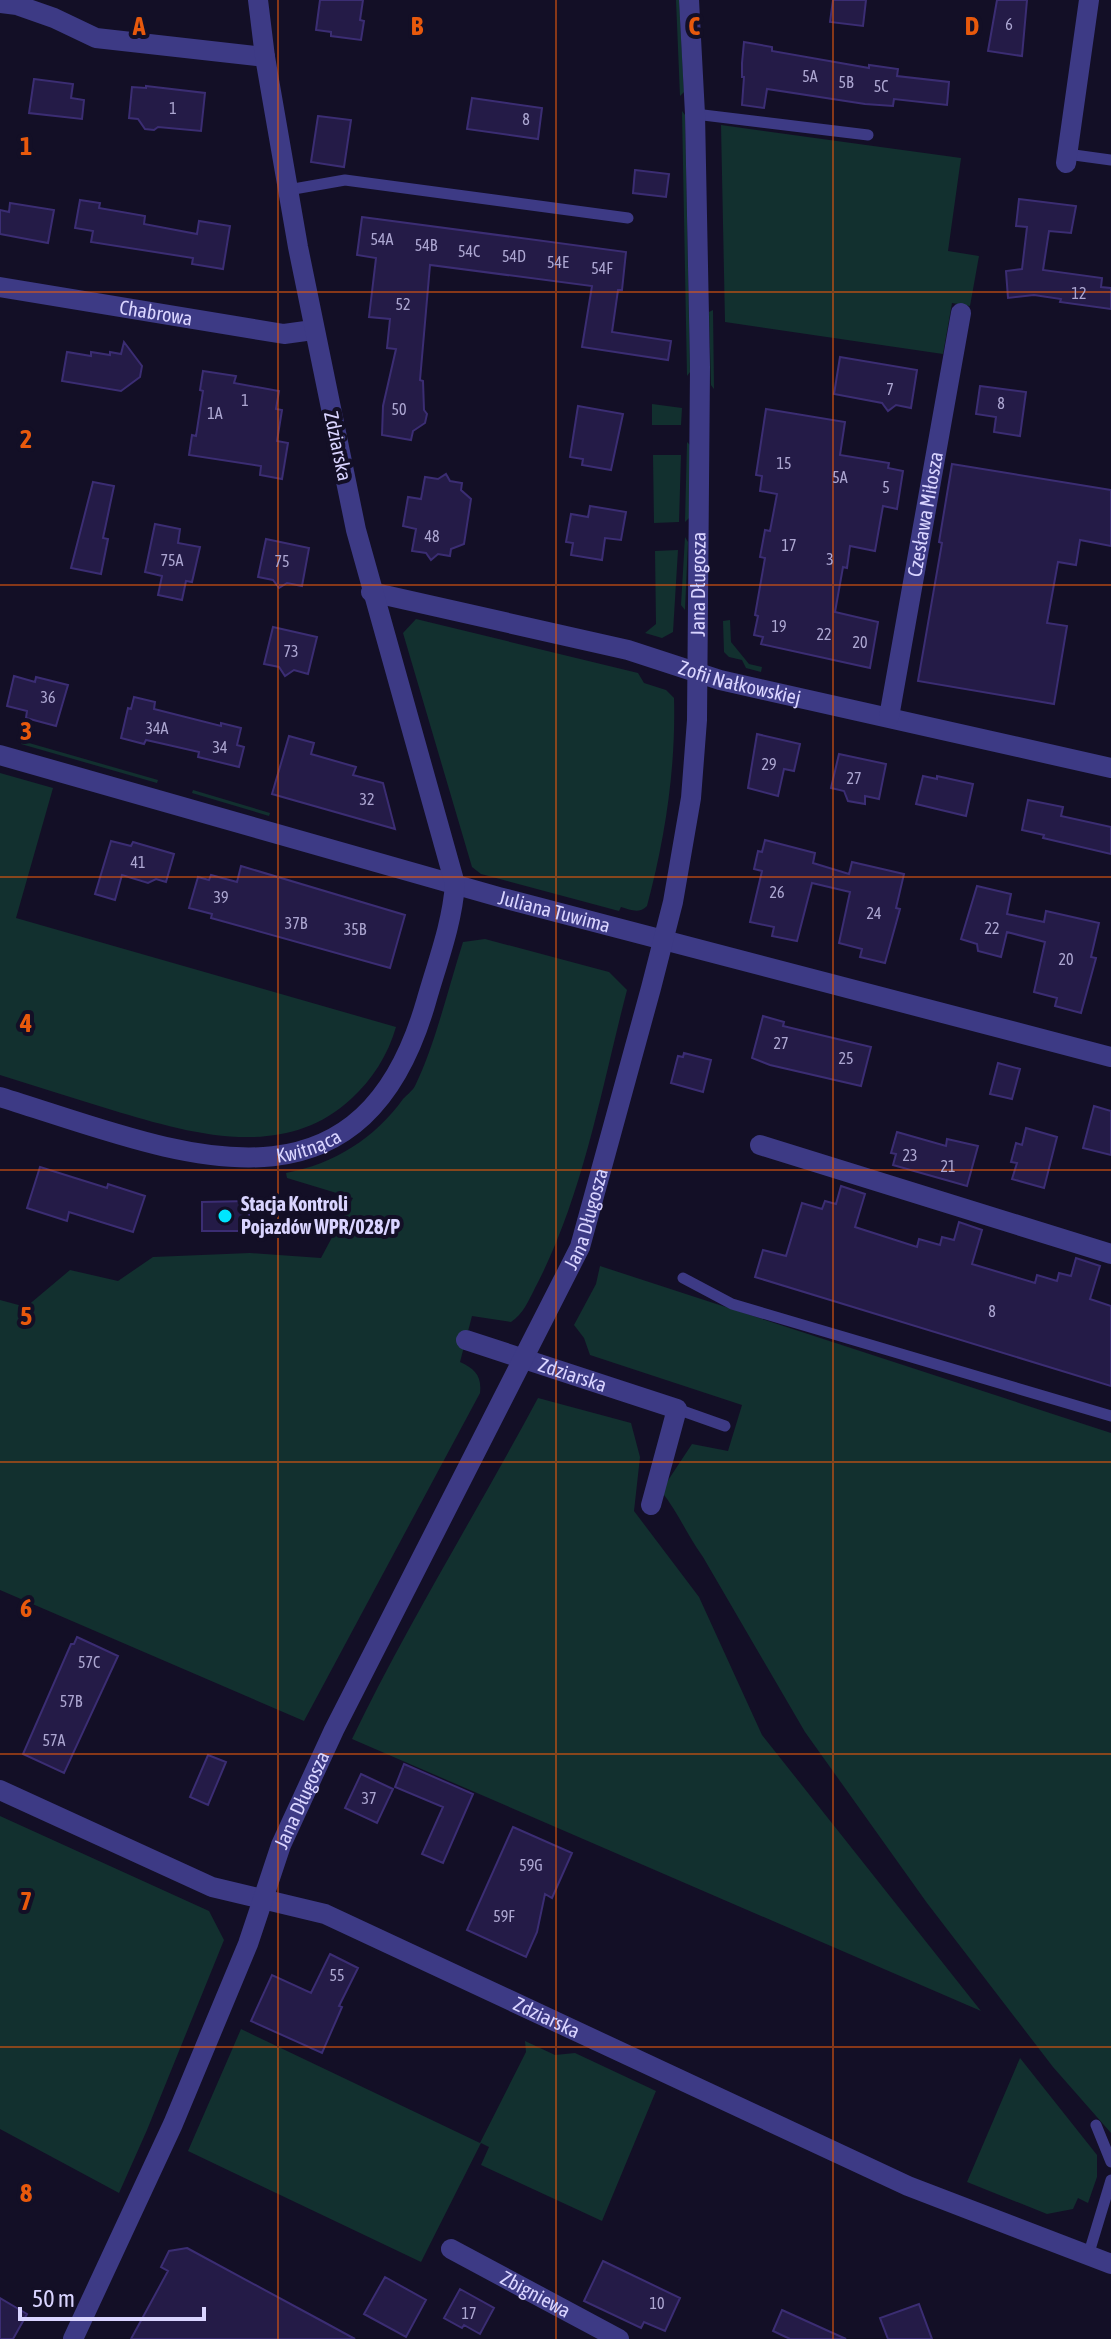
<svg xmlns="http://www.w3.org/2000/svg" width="1111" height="2339" viewBox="0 0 1111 2339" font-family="'Asap Condensed',sans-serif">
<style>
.green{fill:#12302f}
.building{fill:#241b47;stroke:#3b2d73;stroke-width:2}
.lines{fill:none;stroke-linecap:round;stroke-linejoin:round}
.lane{stroke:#3d3a85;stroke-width:11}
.street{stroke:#3d3a85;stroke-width:20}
.grid{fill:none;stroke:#e8590c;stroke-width:2;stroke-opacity:0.55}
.poi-dot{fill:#00e5ff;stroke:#130f26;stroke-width:3}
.labels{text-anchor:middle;stroke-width:8;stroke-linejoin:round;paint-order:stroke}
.number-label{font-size:16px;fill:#aca6d1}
.street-label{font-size:20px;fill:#d9d4ff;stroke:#130f26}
.poi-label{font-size:20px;font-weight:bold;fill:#d9d4ff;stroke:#130f26;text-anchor:start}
.grid-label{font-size:26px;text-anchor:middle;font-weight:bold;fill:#e8590c;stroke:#130f26;stroke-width:8;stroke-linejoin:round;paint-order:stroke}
</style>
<rect width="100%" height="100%" fill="#130f26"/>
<path class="green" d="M676,0h3l5,92 -4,4z
M682,111l3,4 5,257 -3,4z
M721,125l240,33 -13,93 31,5 -9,50 -18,-3 -9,51 -218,-32z
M713,310l1,79 -3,-4 -2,-73z
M652,404l30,4 -1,17h-29z
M687,442l4,4 -2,72 -4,4z
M653,455h28l-2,67 -25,1z
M685,537l3,5 -3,68 -4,-5z
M678,550l-5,82 -11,6 -17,-5 11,-9 -1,-73z
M416,619l222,54 6,10 22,7 8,8c2,70 -9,141 -27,208 -8,8 -16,4 -26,1l-2,4 -138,-37 -9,-7 -69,-234z
M730,620l1,22 18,22 13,3 -1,5 -15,-4 -4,-8 -13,-3 -5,-5 -1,-31z
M22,741l136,39 -1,3 -136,-39z
M0,773l53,15 -37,130 380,109c-8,28 -24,53 -45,72 -68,63 -162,34 -239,11 -38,-12 -75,-23 -112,-35z
M193,790l77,23 -1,3 -77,-23z
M485,939l124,33 18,18c-26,100 -44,207 -92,298 -7,14 -12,26 -24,34l-39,-6 -12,46c15,7 22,14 20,31l-176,328 -304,-131v-290l26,7 44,-37 48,11 35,-24 97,-4 71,5 32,-60 -66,-20 -1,-5c48,-9 89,-35 117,-74 4,-4 10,-9 12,-13 20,-41 33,-97 48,-144z
M600,1266l511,167v700l-58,-66 -126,-164 -122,-171 -102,-175c-16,-22 -25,-45 -42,-66l31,-47 36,7 14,-46 -152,-50 -6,-17 -10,-13 22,-41z
M538,1398l93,25 9,34 -6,54 65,86 63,138 219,276 -629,-272c56,-116 125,-227 186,-341z
M0,1816l209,95 15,29 -77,190 -28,63 -119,-64z
M241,2029l239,114 46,-91 -1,-11 30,14 20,-2 81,38 -54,130 -121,-56 8,-18 -8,-4 -60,119 -233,-111z
M1020,2058l77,97v22l-9,26 -10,-5 -5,11 -26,5 -80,-32z"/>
<path class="building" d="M320,0h43l-3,20 4,1 -3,19 -30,-4v-4l-15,-2z
M833,0h33l-3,26 -33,-4z
M997,0h30l-5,56 -34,-5z
M744,42l28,5v4l97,17v-3l29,4 -1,7 52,6 -2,23 -53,-6 -1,7 -28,-2 -98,-15 -3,19 -22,-3 2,-28h-2v-14z
M34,79l39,5 -2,14 13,2 -2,19 -53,-6z
M146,86l59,7 -4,38 -43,-4 -4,3 -9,-1 -7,-10 -9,-1 3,-31 14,1z
M472,98l70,10 -4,31 -71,-10z
M318,116l33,4 -7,47 -33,-5z
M635,170l34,4 -3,23 -33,-4z
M1019,199l57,7 -5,27 -22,-2 -6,39 59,8 -1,9 10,1v21l-51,-7 1,-3 -27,-4 -26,3 -2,-27 16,-2 5,-42 -11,-1z
M80,200l20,3 -1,5 46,8 -1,8 53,10 2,-13 31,5 -7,43 -31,-5 1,-6 -102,-16 2,-11 -18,-3z
M10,203l44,7 -6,33 -48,-9v-24l9,2z
M362,217l264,35 -4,38h-4l-6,42 59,9 -3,19 -86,-13 10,-61 -162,-21 -10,115 3,1 1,29 3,4 -2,9 -12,8 -2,9 -29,-5 1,-29 13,-57 -9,-1 3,-29 -21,-2 7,-59 -19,-3z
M124,342l18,24 -2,11 -19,14 -59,-10 5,-29 24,4v-4l19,3v-3l11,2z
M840,357l77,13 -6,38 -15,-3 -8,6 -6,-8 -48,-9z
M203,371l33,5 -2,7 45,8 -3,18 6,1 -5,31 11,2 -6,36 -22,-4 1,-9 -72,-11 3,-20 4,1 7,-45 -3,-1z
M980,386l46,6 -6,44 -26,-4 2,-15 -20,-3z
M578,406l45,8 -12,56 -29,-5 1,-6 -13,-2z
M766,409l79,13 -5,33 49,8 -1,5 15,3 -6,38 -14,-3 -8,45 -25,-5 -3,22 -4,-1 -8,45 43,10 -8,46 -109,-24 2,-7 -9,-2 4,-19 -3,-1 10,-57 -5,-1 5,-27 5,1 7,-37 -17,-3 2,-15 -6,-1z
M952,464l159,26v56l-31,-6 -4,25 -18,-3 -11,61 20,3 -13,78 -136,-23 24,-138 -3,-1z
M446,474l4,7 12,2 -1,7 10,9 -7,45 -13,5 -1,7 -12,-2 -7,6 -5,-7 -14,-2 4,-22 -13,-3 5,-29 13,2 4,-22 13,2z
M93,482l21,4 -11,52 5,1 -7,35 -30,-6z
M590,506l36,6 -5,28 -16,-2 -3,22 -31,-5 2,-12 -7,-1 5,-28 17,3z
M155,524l25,5 -2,14 22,4 -8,35 -6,-1 -4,19 -24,-5 4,-19 -17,-4z
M266,539l43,9 -7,38 -15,-3 -8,5 -6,-8 -15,-3z
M273,627l44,10 -9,37 -14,-4 -9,6 -6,-9 -15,-3z
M14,676l21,6 1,-5 32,8 -12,41 -30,-8 1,-7 -20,-5z
M134,697l21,5 -1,7 67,17v-3l20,5 -4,17 7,2 -5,20 -41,-10 1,-5 -35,-8 -18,-4 -2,4 -23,-6 7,-30 3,1z
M757,734l43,10 -6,27 -10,-2 -6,27 -30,-8z
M289,736l25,7 -3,11 45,13 -3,8 30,8 12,46 -123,-35z
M839,754l47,10 -7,35 -14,-3v8l-17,-3 -4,-10 -13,-3z
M923,776l14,3v-3l36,8 -7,32 -50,-12z
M1028,800l35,7 -2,9 50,11v27l-68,-16 1,-3 -22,-5z
M765,840l50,13 -2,10 36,11 3,-12 52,12 -8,34 4,1 -15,54 -25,-6 2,-8 -23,-6 11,-51 -38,-9 -15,58 -25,-5 2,-9 -24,-5 12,-51 -8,-2 4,-18 4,1z
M111,841l20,5 2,-4 41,12 -8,28 -10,-3 -8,4 -26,-8 -7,25 -20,-6z
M241,866l164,49 -15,53 -179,-50 1,-4 -23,-6 9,-31 11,3 2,-5 26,7z
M977,886l34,8 -4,20 37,8 2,-11 53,12 -8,34 5,1 -15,55 -26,-7 2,-8 -23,-6 11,-50 -38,-10 -6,25 -23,-6 -1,-7 -16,-5z
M763,1016l21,6 -1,4 88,21 -10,39 -91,-21 -18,-7z
M684,1053l27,7 -8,32 -32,-9 7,-27 5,1z
M998,1063l22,6 -8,30 -22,-5z
M1094,1106l17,5v44l-28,-7z
M1026,1128l31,9 -13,51 -32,-9 5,-16 -6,-1 5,-19 6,2z
M897,1132l49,14 1,-7 31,7 -11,40 -74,-21 3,-11 -5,-1z
M40,1167l67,21 1,-4 37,12 -12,36 -64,-20 -2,9 -40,-13z
M841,1186l24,8 -10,33 62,20 2,-8 21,6 2,-8 12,3 5,-18 23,8 -10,34 63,19 2,-8 20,6 2,-8 12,3 5,-18 24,8 -10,33 21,7v80l-356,-109 8,-27 23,6 16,-53 20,6 3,-8 11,3z
M249,1201v30h-47v-29z
M77,1637l41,19 -54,117 -41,-19 48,-110h3z
M208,1755l18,7 -18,43 -18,-8z
M404,1764l69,30 -30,69 -21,-9 21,-47 -48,-20z
M361,1774l32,15 -16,34 -32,-15z
M513,1827l59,26 -20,45 -7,-4 -8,38 -11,25 -59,-27z
M330,1954l28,14 -19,38 3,1 -20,46 -71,-32 21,-46 39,18z
M187,2248l135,73 33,18h-224l37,-68 -7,-4 8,-16z
M603,2261l77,37 -15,33 -21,-9 -3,6 -57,-27z
M385,2277l41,23 -20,37 -42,-23z
M460,2289l34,19 -14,26 -16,-9 -2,3 -18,-10z
M0,2298l27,16 -14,25h-13z
M919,2304l13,35h-44l-8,-21z
M782,2310l64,29h-56l-17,-8z"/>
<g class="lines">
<path class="lane" d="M695,114l173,21
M1067,154l44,6
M288,190l57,-10 283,38
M683,1278l49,26 379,112
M677,1409l48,17
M1096,2125l15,37
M1088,2256l23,-76"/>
<g class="street">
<path d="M0,3l17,2 37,13 42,20 169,19"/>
<path d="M1066,163l23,-163"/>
<path id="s1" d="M0,287l284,47 29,-4"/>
<path id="s2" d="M371,592l257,58 92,30 391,88"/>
<path id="s3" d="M889,717l72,-404"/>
<path id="s4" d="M0,755l499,142 612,160"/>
<path id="s5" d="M0,1097c169,52 358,141 426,-95 11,-39 26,-77 29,-118l-99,-354 -58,-283 -33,-190 -7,-57"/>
<path d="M760,1145l351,109"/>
<path id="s6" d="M466,1340l211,69 -26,96"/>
<path id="s7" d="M0,1790l212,97 113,27 583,272 203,78"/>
<path id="s8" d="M451,2249l168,90"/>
<path id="s9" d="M73,2339l100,-215 75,-180 33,-99 53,-115 246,-483 71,-259 22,-86 18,-104 6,-78 3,-353 -5,-253 -6,-114"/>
</g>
</g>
<path class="grid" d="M278,0v2339M556,0v2339M833,0v2339M0,292h1111M0,585h1111M0,877h1111M0,1170h1111M0,1462h1111M0,1754h1111M0,2047h1111"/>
<circle class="poi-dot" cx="225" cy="1216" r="8"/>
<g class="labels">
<g class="number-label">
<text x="1009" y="30">6</text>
<text x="810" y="82">5A</text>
<text x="846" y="88">5B</text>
<text x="881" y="92">5C</text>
<text x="173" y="114">1</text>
<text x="526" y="125">8</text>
<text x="382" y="245">54A</text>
<text x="426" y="251">54B</text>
<text x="469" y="257">54C</text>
<text x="514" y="262">54D</text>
<text x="558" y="268">54E</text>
<text x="602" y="274">54F</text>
<text x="1079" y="299">12</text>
<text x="403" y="310">52</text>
<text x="890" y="395">7</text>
<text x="245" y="406">1</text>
<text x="1001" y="409">8</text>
<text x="399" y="415">50</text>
<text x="215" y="419">1A</text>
<text x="784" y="469">15</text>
<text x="840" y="483">5A</text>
<text x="886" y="493">5</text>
<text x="432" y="542">48</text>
<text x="789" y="551">17</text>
<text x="830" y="565">3</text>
<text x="172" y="566">75A</text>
<text x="282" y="567">75</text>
<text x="779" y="632">19</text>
<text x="824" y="640">22</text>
<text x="860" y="648">20</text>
<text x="291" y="657">73</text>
<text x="48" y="703">36</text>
<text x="157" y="734">34A</text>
<text x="220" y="753">34</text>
<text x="769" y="770">29</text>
<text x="854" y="784">27</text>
<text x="367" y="805">32</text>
<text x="138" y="868">41</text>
<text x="777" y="898">26</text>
<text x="221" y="903">39</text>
<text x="874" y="919">24</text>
<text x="296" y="929">37B</text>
<text x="992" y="934">22</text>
<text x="355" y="935">35B</text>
<text x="1066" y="965">20</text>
<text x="781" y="1049">27</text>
<text x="846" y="1064">25</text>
<text x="910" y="1161">23</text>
<text x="948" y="1172">21</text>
<text x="992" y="1317">8</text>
<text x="89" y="1668">57C</text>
<text x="71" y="1707">57B</text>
<text x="54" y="1746">57A</text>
<text x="369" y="1804">37</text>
<text x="531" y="1871">59G</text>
<text x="504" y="1922">59F</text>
<text x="337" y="1981">55</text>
<text x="657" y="2309">10</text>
<text x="469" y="2319">17</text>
</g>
<g class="street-label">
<text dy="7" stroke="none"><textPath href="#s1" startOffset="158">Chabrowa</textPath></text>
<text transform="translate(338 446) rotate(78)" y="7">Zdziarska</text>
<text dy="7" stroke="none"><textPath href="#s3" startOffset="206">Czesława Miłosza</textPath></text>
<text dy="7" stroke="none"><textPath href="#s9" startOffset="1882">Jana Długosza</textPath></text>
<text dy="7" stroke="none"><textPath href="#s2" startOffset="380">Zofii Nałkowskiej</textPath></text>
<text dy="7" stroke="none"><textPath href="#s4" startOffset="576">Juliana Tuwima</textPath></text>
<text dy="7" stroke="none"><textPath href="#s5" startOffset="318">Kwitnąca</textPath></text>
<text dy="7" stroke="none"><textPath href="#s9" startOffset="1234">Jana Długosza</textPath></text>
<text dy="7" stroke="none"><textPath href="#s6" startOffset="112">Zdziarska</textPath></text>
<text dy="7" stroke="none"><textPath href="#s9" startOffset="586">Jana Długosza</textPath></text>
<text dy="7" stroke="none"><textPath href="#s7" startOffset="594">Zdziarska</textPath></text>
<text dy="7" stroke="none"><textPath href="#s8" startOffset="96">Zbigniewa</textPath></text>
</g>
<g class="poi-label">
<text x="241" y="1211">Stacja Kontroli<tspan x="241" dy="23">Pojazdów WPR/028/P</tspan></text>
</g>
</g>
<g class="grid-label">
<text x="139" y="35">A</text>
<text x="417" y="35">B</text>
<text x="694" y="35">C</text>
<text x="972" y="35">D</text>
<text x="26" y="155">1</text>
<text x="26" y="448">2</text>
<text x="26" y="740">3</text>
<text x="26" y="1032">4</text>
<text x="26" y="1325">5</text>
<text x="26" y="1617">6</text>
<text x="26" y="1910">7</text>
<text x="26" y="2202">8</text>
</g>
<path d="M20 2307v12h184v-12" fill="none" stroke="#d9d4ff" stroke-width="4"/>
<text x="32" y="2307" font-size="24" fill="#d9d4ff" stroke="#130f26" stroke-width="6" paint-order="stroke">50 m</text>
</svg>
